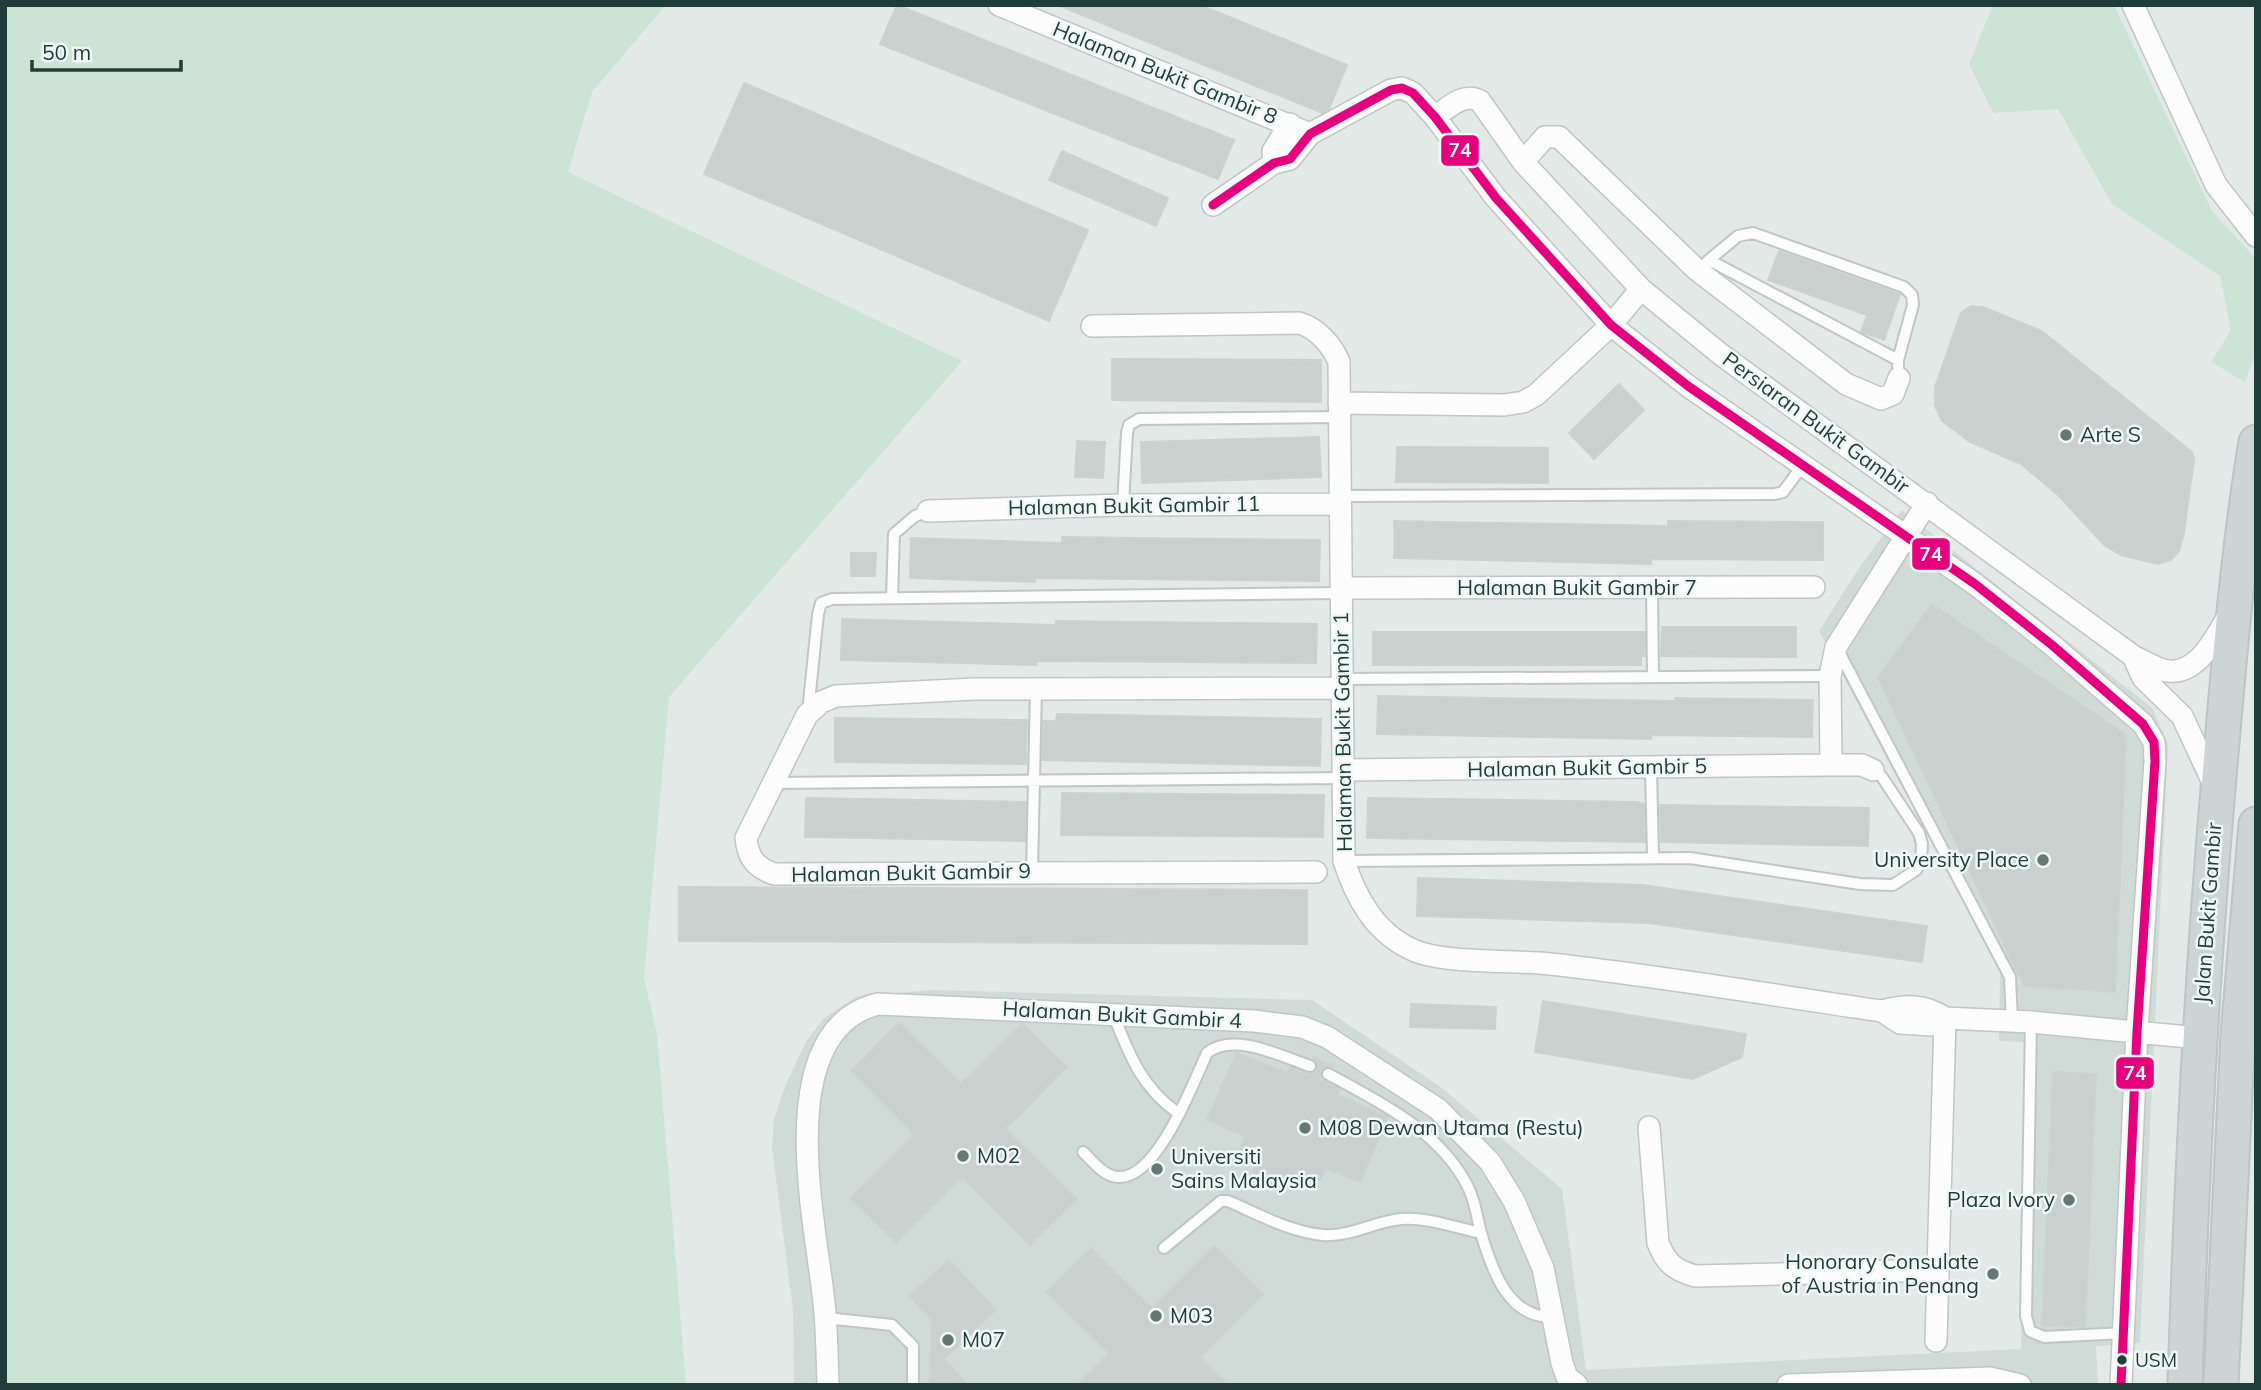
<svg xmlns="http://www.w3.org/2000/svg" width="2261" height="1390" viewBox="0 0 2261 1390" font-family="Mulish,sans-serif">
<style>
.built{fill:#d0dbd7}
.green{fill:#cbe4d5}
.building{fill:#cad0ce;stroke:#cbd2d0;stroke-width:2}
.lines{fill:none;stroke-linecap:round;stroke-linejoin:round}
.service-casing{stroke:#c0c6c4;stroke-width:14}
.minor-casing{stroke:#c0c6c4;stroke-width:24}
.primary-casing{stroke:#bbc5c3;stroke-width:37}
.service{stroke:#fbfcfb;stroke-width:10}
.minor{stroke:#fbfcfb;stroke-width:21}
.primary{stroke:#cdd5d4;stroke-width:33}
.bus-1-casing{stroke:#f0f8f5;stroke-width:14}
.bus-1{stroke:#e5007d;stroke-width:9}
.poi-dot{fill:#647976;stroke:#f0f8f5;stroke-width:2.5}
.bus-dot{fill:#1f3d39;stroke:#f0f8f5;stroke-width:2.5}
.labels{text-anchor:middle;stroke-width:5;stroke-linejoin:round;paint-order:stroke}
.bus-label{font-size:19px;fill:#1f3d39;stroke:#f0f8f5;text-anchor:start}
.street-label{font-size:21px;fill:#1f3d39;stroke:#f0f8f5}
.poi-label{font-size:21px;fill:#1f3d39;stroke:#f0f8f5;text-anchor:start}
.line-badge{stroke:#f0f8f5;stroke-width:2.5}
.badge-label{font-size:19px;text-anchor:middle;font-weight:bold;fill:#fff}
</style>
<rect width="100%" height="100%" fill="#e3e9e7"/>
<path class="built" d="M1902,510l250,198 16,36 -28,599 -44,3 2,39h-1304l-1,-75 -21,-162 2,-29 12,-35 20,-42 17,-23 34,-23 76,-6 379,10 130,88 120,101 24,181 435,-21 4,-307 -26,-1 1,-71 -181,-339 42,-66z"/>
<path class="green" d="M5,5h661l-74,87 -24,80 394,189 -293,336 -25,281 13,56 29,351h-681z
M1993,5h121l98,206 44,48v92l-11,31 -34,-20 20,-32 -11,-54 -108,-72 -54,-95 -65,4 -24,-49z"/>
<path class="building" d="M897,5l337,135 -16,39 -338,-135z
M1200,5l147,60 -18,44 -7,4 -262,-107z
M744,83l344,147 -39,91 -345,-147z
M1062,151l106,47 -12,28 -107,-46z
M1779,251l121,43 -16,46 -23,-8 6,-17 -99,-35z
M1971,306l12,1 59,24 150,121 2,7 -10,74 -5,18 -8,9 -13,4 -37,-9 -17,-10 -46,-50 -37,-31 -51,-22 -28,-21 -7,-15v-19l26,-74z
M1112,359l209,1v42l-209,-2z
M1619,384l25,26 -50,49 -25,-26z
M1319,437l2,40 -179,6 -1,-41z
M1077,441l28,1 -2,36 -28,-1z
M1397,447l151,1v35l-152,-1z
M1394,521l274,5v-5l155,1v38l-172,-1v5l-257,-6z
M1062,537l258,3 -1,41 -284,-3v4l-125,-4 1,-40 151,5z
M851,553h25l-1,23h-24z
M1932,604l194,131 -11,257 -91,-6 -146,-309z
M842,619l214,6v-4l261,3 -1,39 -279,-2 -1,4 -195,-5z
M1662,627h134v30l-135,-1z
M1373,632h272v24h-4v9h-268z
M1378,696l297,5v-3l138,2 -1,37 -161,-2v4l-274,-5z
M1057,714l264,5 -1,47 -278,-6 1,-39h13z
M835,718l192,2 -1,44 -191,-2z
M1062,793l262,2 -1,42 -262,-2z
M806,798l220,4 -1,39 -220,-4z
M1368,798l269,4 7,2 1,38 -278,-4z
M1660,805l209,3 -1,38 -207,-4z
M1418,878l225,7 284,41 -5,36 -273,-39 -232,-7z
M679,887l628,3v54l-628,-3z
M1543,1001l203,33 -4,23 -49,22 -158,-27z
M1411,1004l85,3 -1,22 -85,-2z
M899,1023l62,61 61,-60 45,43 -62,62 72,70 -47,46 -68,-68 -66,66 -46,-45 64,-64 -63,-63z
M1236,1053l52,20 3,-6 16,7 7,-2 4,-7 -4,-7 18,8 -9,2 -3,7 4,6 16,8 -2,6 50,22 -28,65 -34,-14 -6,13 -17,-7 -7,16 -43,-18 7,-16 -20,-8 5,-12 -38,-16z
M2053,1072l43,2 -11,253 -43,-1z
M1214,1246l49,48 -63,63 28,28h-151l32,-32 -62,-61 44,-44 61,60z
M949,1260l47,50 -52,49 24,26h-39l3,-65 -23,-24z"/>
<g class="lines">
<g class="service-casing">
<path id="service" d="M1709,260l29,-24 15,-3 151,54 8,8 1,10 -15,55
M1705,264l4,-4 189,100v6
M1340,496l435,-2 8,-2 20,-27
M1123,505l4,-72 2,-8 10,-6 200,-2
M1652,588l1,89
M892,598l2,-64 21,-18 13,-5
M1838,650l172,327 2,44
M1342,679l488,-3
M808,712l10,-98 3,-11 11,-4 509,-6
M1651,768l2,89
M772,783l571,-5
M1344,861l346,-3 170,26 33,1 23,-15 5,-9 1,-17 -3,-11 -37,-56 -9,-7
M1032,872l4,-184
M1113,1014c16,40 28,73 65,99
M2031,1022l-5,294 4,15 14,6 81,-4
M1328,1074c52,28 113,58 140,113 7,13 9,31 13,46
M1083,1152c10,9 20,24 35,25 39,3 75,-94 89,-124 26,-22 76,4 103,13
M1164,1248l57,-47h7c30,13 62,31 95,34 28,2 52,-14 79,-16 25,-2 54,9 79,14 11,37 27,86 73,84
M826,1318l66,7 21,21v39"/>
</g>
<g class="minor-casing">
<path id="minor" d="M999,5l311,129
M2133,5l83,180 40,51
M1435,117c14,-10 29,-25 45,-16l43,61 118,127 78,64 414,303c9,4 20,11 30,14 34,9 53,-34 67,-57
M1523,162l22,-25h14l138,133 149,114 35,15 12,-5 6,-16
M1274,163l-1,-12 17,-27
M1213,205l61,-42 16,-4 20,-25 81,-44 11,-2 11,5 22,24 61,81 115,127 77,61 287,198 77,61 91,79 11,18 1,19 -18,271 -16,353
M1092,326l207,-3c18,5 33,22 40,39l5,499c12,37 31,72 69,89 31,14 101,10 137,14 111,12 221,31 332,47 24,-6 42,-7 63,7
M1339,403l165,2 19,-3 13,-7 75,-70 30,-36
M928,511l195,-6 217,-1
M1341,588l473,-1
M2133,656l10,22 39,38 34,73
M1831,765l-1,-89 6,-29 91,-144
M1343,770l488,-5h31l11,5
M1316,872l-542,2c-19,-7 -26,-16 -28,-36l61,-123 14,-13 15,-6 138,-7 368,-1
M1882,1011l18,12 31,2 14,-7 86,4 168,16
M1649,1127l9,116c8,20 16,27 37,33l241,-6
M1936,1341l9,-323
M828,1385c-1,-31 -1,-61 -5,-91 -9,-78 -51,-264 55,-290l376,17 48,6 25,10 111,72 52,53 24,39 29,67 19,95 5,14 10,8
M1788,1385l202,-7 30,7"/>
</g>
<g class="primary-casing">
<path id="primary" d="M2185,1385c6,-199 16,-398 33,-596 10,-116 19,-232 38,-347
M2221,1385l17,-350 18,-211"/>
</g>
<use href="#service" class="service"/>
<use href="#minor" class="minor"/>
<use href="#primary" class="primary"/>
<g class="bus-1-casing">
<path id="bus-1" d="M1213,205l61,-42 16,-4 20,-25 81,-44 11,-2 11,5 22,24 61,81 115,127 77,61 287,198 77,61 91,79 11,18 1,19 -18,271 -16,353"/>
</g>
<use href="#bus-1" class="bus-1"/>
</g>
<g class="poi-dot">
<circle cx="2066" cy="435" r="7"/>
<circle cx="2043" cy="860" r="7"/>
<circle cx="1305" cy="1128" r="7"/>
<circle cx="963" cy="1156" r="7"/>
<circle cx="1157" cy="1169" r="7"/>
<circle cx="2069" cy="1200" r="7"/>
<circle cx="1993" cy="1274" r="7"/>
<circle cx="1156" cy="1316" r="7"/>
<circle cx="948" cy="1340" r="7"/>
</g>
<circle class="bus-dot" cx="2122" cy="1360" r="6"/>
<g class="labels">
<g class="bus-label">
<text x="2135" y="1367">USM</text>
</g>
<g class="street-label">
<text transform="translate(1165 73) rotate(22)" y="7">Halaman Bukit Gambir 8</text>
<text transform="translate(1816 423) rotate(36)" y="7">Persiaran Bukit Gambir</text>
<text transform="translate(1134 506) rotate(-1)" y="7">Halaman Bukit Gambir 11</text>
<text x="1577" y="595">Halaman Bukit Gambir 7</text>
<text transform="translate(1343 732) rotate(-91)" y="7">Halaman Bukit Gambir 1</text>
<text transform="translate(1587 768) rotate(-1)" y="7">Halaman Bukit Gambir 5</text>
<text transform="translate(911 873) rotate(-1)" y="7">Halaman Bukit Gambir 9</text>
<text transform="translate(2208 913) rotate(-86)" y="7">Jalan Bukit Gambir</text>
<text transform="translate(1122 1015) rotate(3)" y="7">Halaman Bukit Gambir 4</text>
</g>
<g class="poi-label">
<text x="2080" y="442">Arte S</text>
<text x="2029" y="867" text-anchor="end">University Place</text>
<text x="1319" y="1135">M08 Dewan Utama (Restu)</text>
<text x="977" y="1163">M02</text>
<text x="1171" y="1164">Universiti<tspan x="1171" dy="24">Sains Malaysia</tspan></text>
<text x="2055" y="1207" text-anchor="end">Plaza Ivory</text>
<text x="1979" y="1269" text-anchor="end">Honorary Consulate<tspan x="1979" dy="24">of Austria in Penang</tspan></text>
<text x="1170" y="1323">M03</text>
<text x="962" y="1347">M07</text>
</g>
</g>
<g class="line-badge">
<rect x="1440" y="134" width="40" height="33" rx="7" fill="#e5007d"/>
<rect x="1911" y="537" width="40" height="34" rx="7" fill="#e5007d"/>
<rect x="2115" y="1056" width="40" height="34" rx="7" fill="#e5007d"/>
</g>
<g class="badge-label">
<text x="1460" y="157">74</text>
<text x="1931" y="561">74</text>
<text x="2135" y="1080">74</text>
</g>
<rect width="2261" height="1390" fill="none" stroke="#1f3d39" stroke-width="14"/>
<path d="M32 60v10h149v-10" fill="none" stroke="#1f3d39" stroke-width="3.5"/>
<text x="42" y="60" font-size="21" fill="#1f3d39" stroke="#f0f8f5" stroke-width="5" paint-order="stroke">50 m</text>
</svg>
